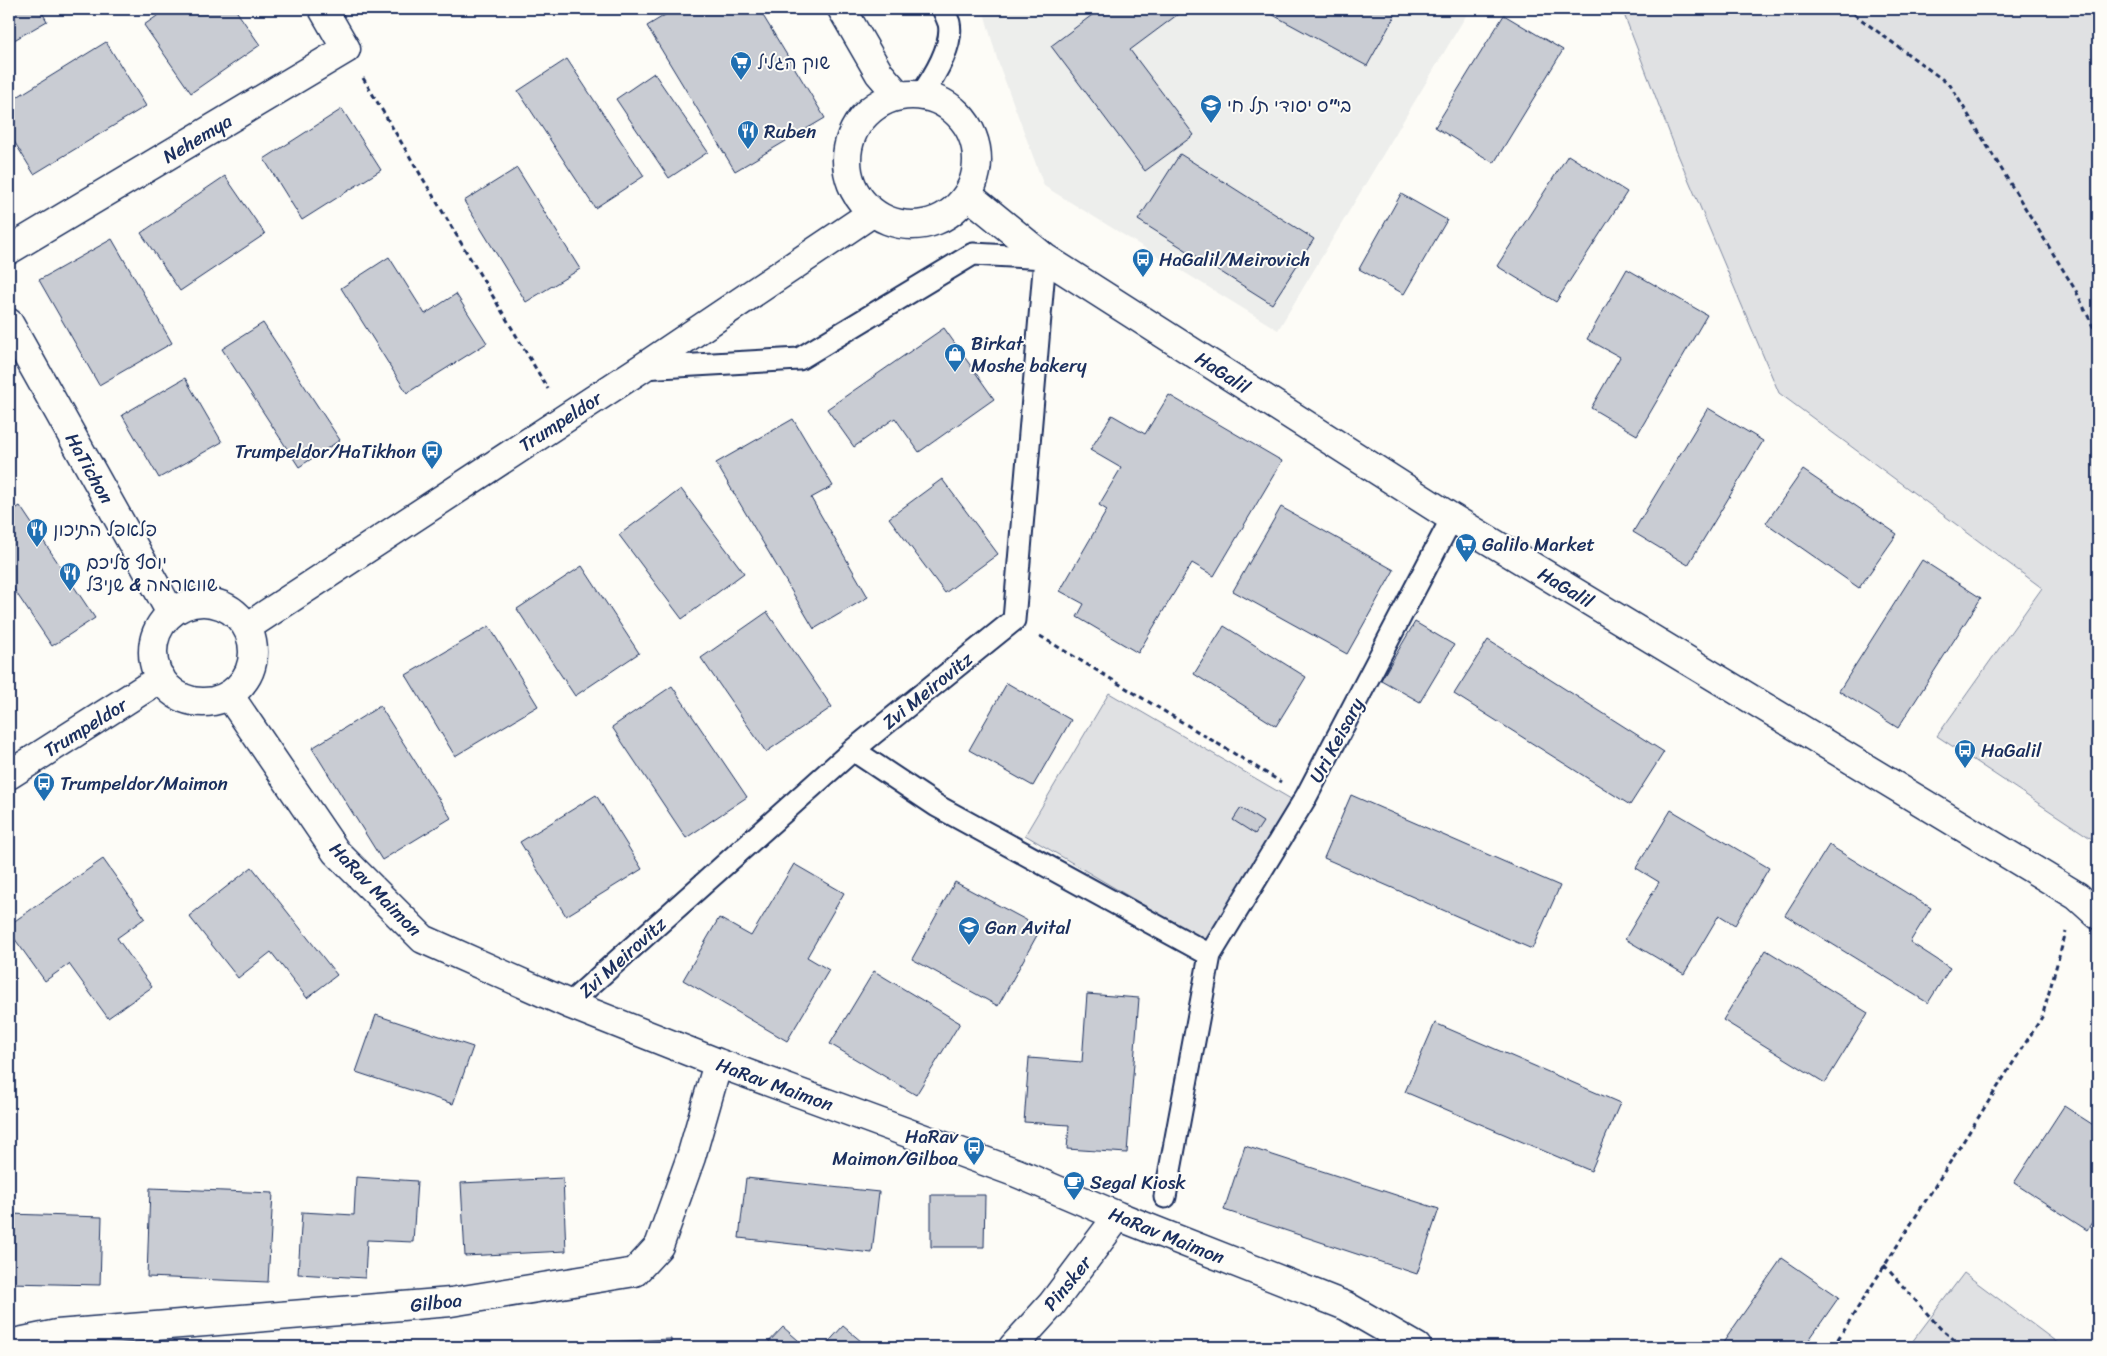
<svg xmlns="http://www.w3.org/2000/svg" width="2107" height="1356" viewBox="0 0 2107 1356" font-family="Sriracha,'Playpen Sans Hebrew',sans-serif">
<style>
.built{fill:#edeeec}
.green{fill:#e0e1e3;stroke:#7e88a0}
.building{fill:#c9ccd3;stroke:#1b2f5e}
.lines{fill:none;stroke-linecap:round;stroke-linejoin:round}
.service-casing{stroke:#1b2f5e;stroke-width:25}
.minor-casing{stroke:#1b2f5e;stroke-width:31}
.tertiary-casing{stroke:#1b2f5e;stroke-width:31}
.path{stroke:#1b2f5e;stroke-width:3;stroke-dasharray:5 4;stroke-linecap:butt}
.service{stroke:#fdfcf7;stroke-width:21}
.minor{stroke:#fdfcf7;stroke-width:28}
.tertiary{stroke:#fdfcf7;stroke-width:28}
.labels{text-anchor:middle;stroke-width:4;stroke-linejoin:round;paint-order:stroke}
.poi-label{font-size:19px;fill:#1b2f5e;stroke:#fdfcf7;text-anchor:start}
.street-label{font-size:19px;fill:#1b2f5e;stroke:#fdfcf7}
</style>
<rect width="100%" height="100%" fill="#fdfcf7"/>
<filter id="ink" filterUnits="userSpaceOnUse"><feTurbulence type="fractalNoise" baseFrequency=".02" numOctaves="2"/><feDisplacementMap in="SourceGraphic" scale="10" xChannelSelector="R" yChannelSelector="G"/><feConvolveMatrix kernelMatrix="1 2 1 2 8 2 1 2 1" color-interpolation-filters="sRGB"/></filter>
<g filter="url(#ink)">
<path class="built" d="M983,9h487l-192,321 -234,-144 -46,-124z"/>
<path class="green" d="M1622,9h476v834l-161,-107 105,-148 -263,-195 -103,-243z
M1109,693l182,106 -85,143 -181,-107z
M1964,1273l99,74h-144l-7,-5z"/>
<path class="building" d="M9,9h31l7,12 -38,22z
M167,9h68l25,36 -69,48 -47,-68z
M675,9h84l66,109 -90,53 -88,-145z
M1100,9h85l-55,41 64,85 -49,36 -94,-125z
M1262,9h129l6,3 -30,54z
M1504,15l59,35 -69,113 -59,-36z
M106,42l40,64 -112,68 -25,-41v-31z
M567,59l77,117 -49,32 -77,-117z
M654,73l54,79 -39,26 -53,-79z
M342,109l39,61 -79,50 -38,-61z
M1180,154l134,85 -42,65 -134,-84z
M1568,155l59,37 -71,110 -59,-36z
M517,168l63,101 -54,33 -62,-101z
M225,176l40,58 -85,57 -39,-58z
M1401,194l46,26 -43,74 -45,-25z
M112,239l60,104 -73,42 -60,-105z
M389,257l36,57 31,-20 31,49 -80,50 -66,-105z
M1627,269l80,46 -70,120 -46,-27 29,-51 -33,-18z
M263,323l77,117 -41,27 -77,-118z
M944,328l50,71 -75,53 -24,-34 -41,29 -27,-38z
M185,378l37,64 -63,36 -37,-63z
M1169,395l113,66 -68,115 -22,-13 -54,90 -61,-36 7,-13 -24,-13 47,-81 -8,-5 22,-37 -31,-18 22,-35 33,19z
M1708,408l55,33 -75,124 -55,-33z
M793,419l40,67 -22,12 57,99 -54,32 -98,-166z
M1803,470l94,64 -38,54 -93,-65z
M942,479l56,75 -53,39 -56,-75z
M681,489l63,84 -62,46 -63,-84z
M20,506l75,112 -43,28 -43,-64v-69z
M1281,507l113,63 -47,84 -114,-63z
M1922,560l59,38 -83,130 -59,-37z
M582,566l57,87 -64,43 -58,-87z
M767,612l65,95 -66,45 -65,-94z
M1415,622l39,23 -34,57 -39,-22z
M489,626l49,80 -83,50 -49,-81z
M1224,626l82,51 -30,49 -82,-52z
M1488,640l176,112 -34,53 -176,-111z
M1007,683l64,37 -38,66 -64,-36z
M672,686l75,111 -61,41 -74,-111z
M380,706l71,112 -69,42 -70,-112z
M596,795l46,74 -76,47 -46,-74z
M1351,795l209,91 -28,63 -208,-91z
M1241,808l22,14 -8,12 -22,-14z
M1671,810l98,58 -34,57 -16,-10 -35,59 -59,-35 34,-57 -23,-14z
M1829,845l102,63 -21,34 40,26 -22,35 -143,-88z
M103,859l42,59 -28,20 35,49 -44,31 -39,-54 -24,17 -36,-50v-6z
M794,864l50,29 -37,64 22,13 -42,71 -104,-61 36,-62 32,18z
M252,867l85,108 -30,23 -36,-46 -33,26 -49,-62z
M955,882l86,46 -43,78 -86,-47z
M1766,950l102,63 -43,70 -102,-63z
M874,971l86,52 -44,72 -86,-51z
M1087,994l52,4 -12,155 -60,-4 2,-24 -45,-3 5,-64 53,4z
M376,1015l97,32 -20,57 -97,-32z
M1435,1023l185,80 -29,68 -186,-79z
M2064,1106l34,22v85l-11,17 -73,-47z
M1245,1146l194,63 -22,65 -193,-64z
M356,1177l61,4 -4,61 -46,-2 -2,38 -67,-4 4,-62 52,3z
M563,1178l3,73 -101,5 -4,-73z
M746,1178l133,14 -7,61 -133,-15z
M150,1188l123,5 -5,89 -121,-5z
M931,1195h54l-1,52h-53z
M9,1214l93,3 -2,68 -91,-2z
M1782,1258l57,39 -35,50h-84z
M843,1326l25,21h-44z
M783,1327l23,20h-42z
M671,1339v8h-114v-3z
M1149,1340l57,7h1h-59z"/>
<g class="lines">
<g class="service-casing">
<path id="service" d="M921,95c12,-17 33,-50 28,-72 -2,-5 -4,-10 -6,-14
M853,750l84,56 273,149
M569,1004l284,-254 161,-130 31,-362 -72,-4 -174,105 -157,9
M1165,1197l45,-242 96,-158 146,-279"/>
</g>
<g class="minor-casing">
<path id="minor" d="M968,195l77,63 407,260 625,378 21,19
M9,250l337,-201 -23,-40
M9,323l162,290
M229,695l107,157 87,87 146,65 149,59 299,110 101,43 228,90 71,41
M9,1344l48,-10 394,-32 184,-30 24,-26 32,-89 27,-94
M1013,1347l39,-43 66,-88"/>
</g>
<g class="tertiary-casing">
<path id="tertiary" d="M842,9l37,64 20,23
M847 160a65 65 0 1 1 130 0a65 65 0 1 1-130 0Z
M153 652a50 50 0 1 1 100 0a50 50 0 1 1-100 0Z
M247,627l395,-259 230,-155
M9,775l152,-97"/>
</g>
<path class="path" d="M1847,9l103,76 126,206 22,46
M363,78l185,311
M1040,636l241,146
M1884,1265l56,63 23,19
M1833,1347l209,-330 24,-85"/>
<use href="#service" class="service"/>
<use href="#minor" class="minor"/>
<use href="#tertiary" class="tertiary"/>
</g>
</g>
<defs>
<g id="supermarket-pin" transform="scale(1.125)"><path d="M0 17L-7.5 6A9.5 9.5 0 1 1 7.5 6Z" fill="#1f6fb2" stroke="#fdfcf7"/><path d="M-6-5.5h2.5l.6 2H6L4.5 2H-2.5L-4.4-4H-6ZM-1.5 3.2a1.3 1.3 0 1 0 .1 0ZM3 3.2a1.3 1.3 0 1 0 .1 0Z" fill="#fff"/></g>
<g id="school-pin" transform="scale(1.125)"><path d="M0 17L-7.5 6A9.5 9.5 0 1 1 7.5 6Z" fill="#1f6fb2" stroke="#fdfcf7"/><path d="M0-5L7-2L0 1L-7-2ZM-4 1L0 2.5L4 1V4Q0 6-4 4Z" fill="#fff"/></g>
<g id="restaurant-pin" transform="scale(1.125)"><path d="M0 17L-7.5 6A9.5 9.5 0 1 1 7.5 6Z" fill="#1f6fb2" stroke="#fdfcf7"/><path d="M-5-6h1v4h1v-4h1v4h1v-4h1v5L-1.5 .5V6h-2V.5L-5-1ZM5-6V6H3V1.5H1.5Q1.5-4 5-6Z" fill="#fff"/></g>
<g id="bus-pin" transform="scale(1.125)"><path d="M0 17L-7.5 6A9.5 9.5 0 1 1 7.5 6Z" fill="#1f6fb2" stroke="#fdfcf7"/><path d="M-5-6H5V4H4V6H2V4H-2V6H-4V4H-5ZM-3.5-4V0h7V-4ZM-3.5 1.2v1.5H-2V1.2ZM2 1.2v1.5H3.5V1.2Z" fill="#fff"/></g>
<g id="shop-pin" transform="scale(1.125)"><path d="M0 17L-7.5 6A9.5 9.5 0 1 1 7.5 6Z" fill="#1f6fb2" stroke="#fdfcf7"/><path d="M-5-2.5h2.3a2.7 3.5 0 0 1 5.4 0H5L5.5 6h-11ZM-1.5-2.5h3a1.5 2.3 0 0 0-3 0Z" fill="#fff"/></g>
<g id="cafe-pin" transform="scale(1.125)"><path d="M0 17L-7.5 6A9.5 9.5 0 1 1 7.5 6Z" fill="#1f6fb2" stroke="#fdfcf7"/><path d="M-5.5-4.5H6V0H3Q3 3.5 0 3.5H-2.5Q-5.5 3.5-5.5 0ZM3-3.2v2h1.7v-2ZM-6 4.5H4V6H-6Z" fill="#fff"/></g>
</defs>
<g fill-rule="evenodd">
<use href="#supermarket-pin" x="741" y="62"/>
<use href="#school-pin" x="1211" y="105"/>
<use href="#restaurant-pin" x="748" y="131"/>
<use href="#bus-pin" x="1143" y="259"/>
<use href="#shop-pin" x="955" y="354"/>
<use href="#bus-pin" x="432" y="451"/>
<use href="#restaurant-pin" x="37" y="529"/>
<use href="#supermarket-pin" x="1466" y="544"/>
<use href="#restaurant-pin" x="70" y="573"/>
<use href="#bus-pin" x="1965" y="750"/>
<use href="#bus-pin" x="44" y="783"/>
<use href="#school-pin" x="969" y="927"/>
<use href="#bus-pin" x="974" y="1147"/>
<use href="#cafe-pin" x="1074" y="1182"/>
</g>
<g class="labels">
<g class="poi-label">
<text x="757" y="69">שוק הגליל</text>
<text x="1227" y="112">בי"ס יסודי תל חי</text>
<text x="764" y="138">Ruben</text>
<text x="1159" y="266">HaGalil/Meirovich</text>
<text x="971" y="350">Birkat<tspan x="971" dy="22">Moshe bakery</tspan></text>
<text x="416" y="458" text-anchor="end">Trumpeldor/HaTikhon</text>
<text x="53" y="536">פלאפל התיכון</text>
<text x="1482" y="551">Galilo Market</text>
<text x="86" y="569">יוסף עליכם<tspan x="86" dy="22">שווארמה &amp; שניצל</tspan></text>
<text x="1981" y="757">HaGalil</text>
<text x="60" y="790">Trumpeldor/Maimon</text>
<text x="985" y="934">Gan Avital</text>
<text x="958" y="1143" text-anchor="end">HaRav<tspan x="958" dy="22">Maimon/Gilboa</tspan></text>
<text x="1090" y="1189">Segal Kiosk</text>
</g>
<g class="street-label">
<text transform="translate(197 138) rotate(-31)" y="7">Nehemya</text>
<text transform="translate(1223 372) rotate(33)" y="7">HaGalil</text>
<text transform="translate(560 421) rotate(-33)" y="7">Trumpeldor</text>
<text transform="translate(90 468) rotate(61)" y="7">HaTichon</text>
<text transform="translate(1566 587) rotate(31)" y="7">HaGalil</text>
<text transform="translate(927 690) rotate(-39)" y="7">Zvi Meirovitz</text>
<text transform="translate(85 727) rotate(-32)" y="7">Trumpeldor</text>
<text transform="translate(1336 740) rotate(-62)" y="7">Uri Keisary</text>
<text transform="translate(376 889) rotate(46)" y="7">HaRav Maimon</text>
<text transform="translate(622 957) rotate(-42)" y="7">Zvi Meirovitz</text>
<text transform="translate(775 1084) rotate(20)" y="7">HaRav Maimon</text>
<text transform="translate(1167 1235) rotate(22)" y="7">HaRav Maimon</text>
<text transform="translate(1067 1283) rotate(-51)" y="7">Pinsker</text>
<text transform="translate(436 1302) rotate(-6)" y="7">Gilboa</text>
</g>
</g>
<rect width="2107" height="1356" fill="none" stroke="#fdfcf7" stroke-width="30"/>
<rect x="15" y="15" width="2077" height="1326" fill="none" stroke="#1b2f5e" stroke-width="2" filter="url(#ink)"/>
</svg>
